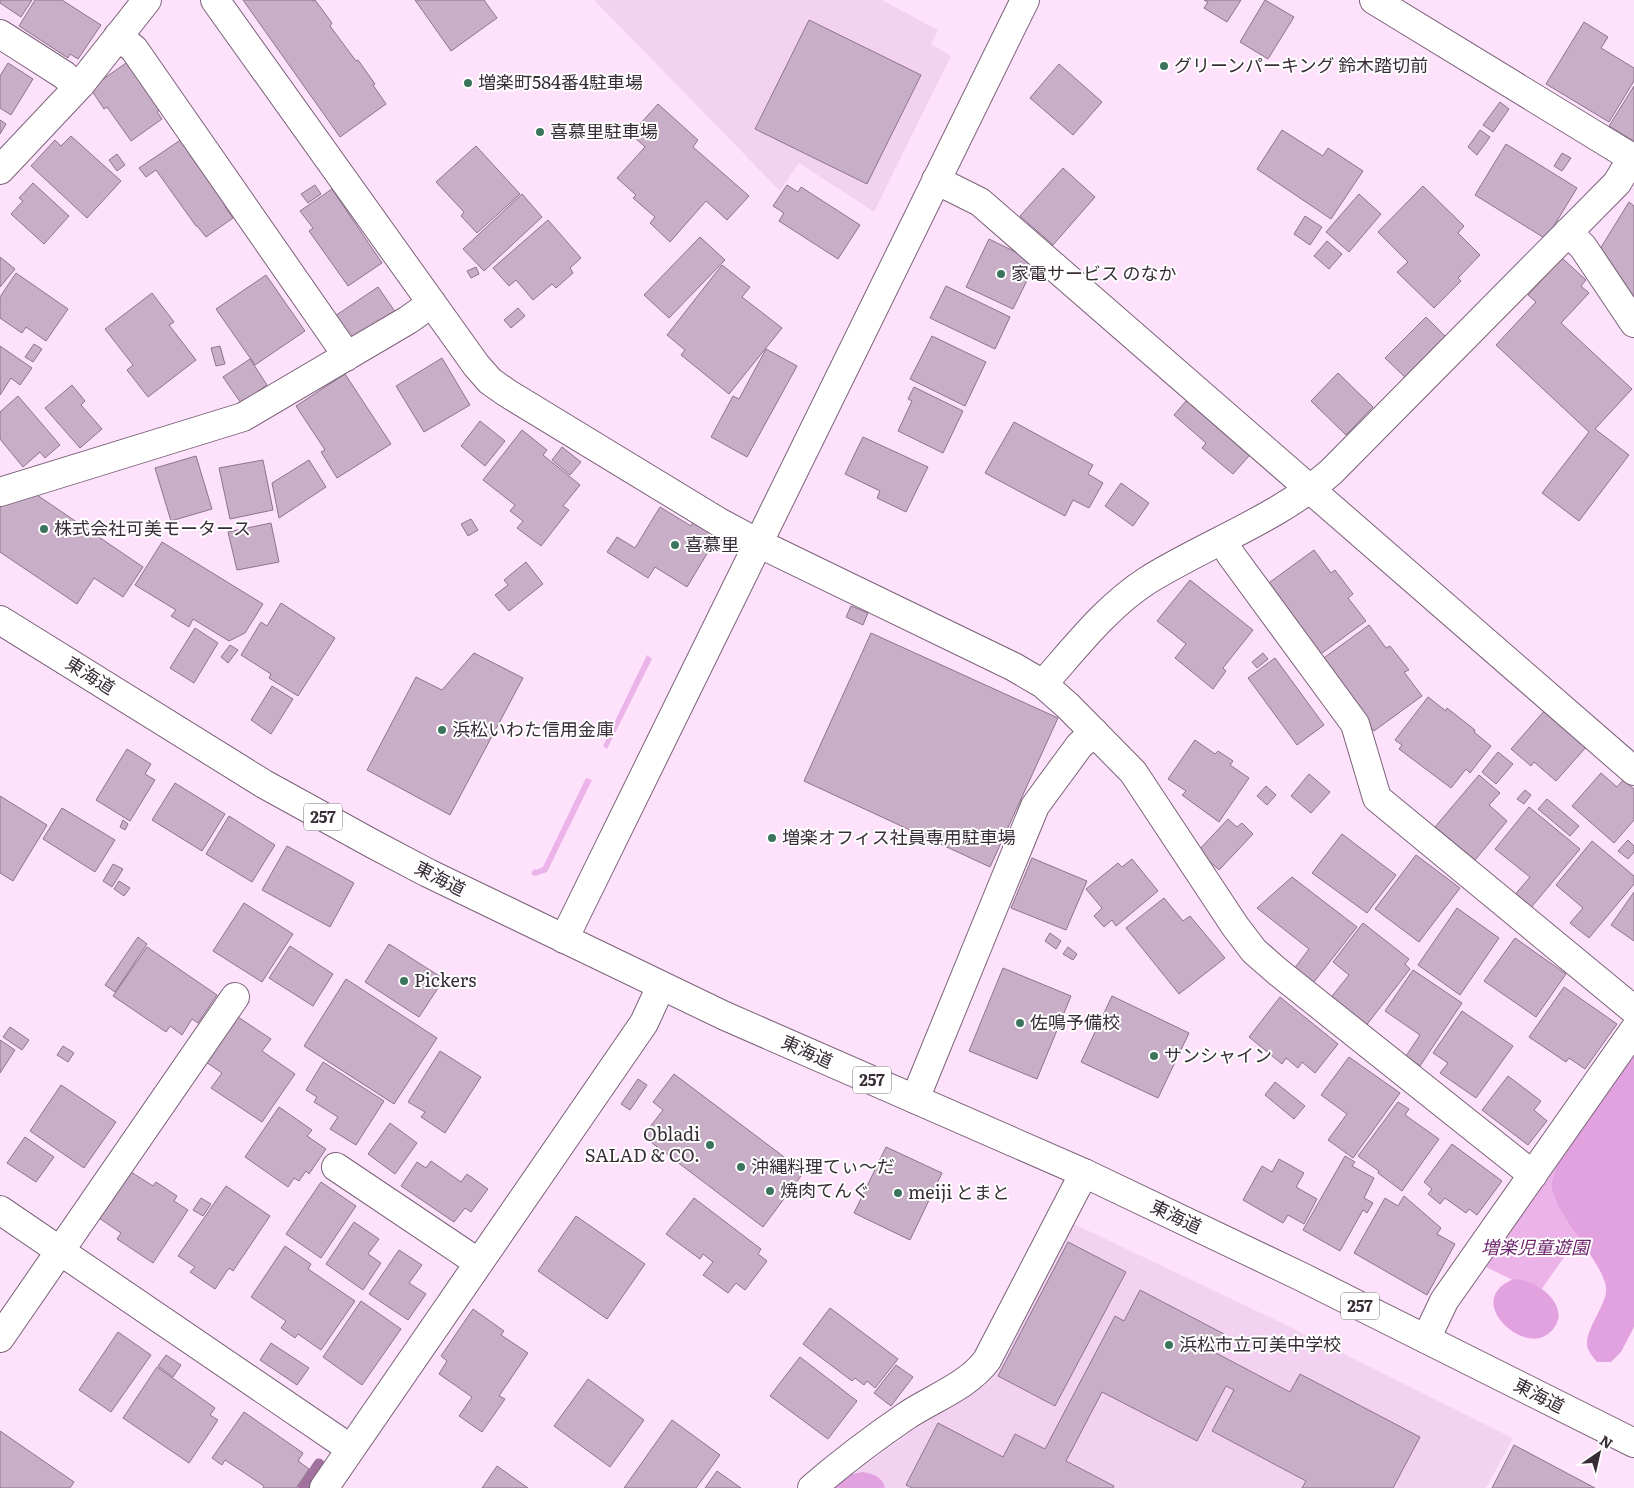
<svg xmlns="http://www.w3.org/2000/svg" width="1634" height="1488" viewBox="0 0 1634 1488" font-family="Literata,'Noto Sans JP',serif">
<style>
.built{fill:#f2d2f0}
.green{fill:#ebb3e8}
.forest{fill:#e1a2df}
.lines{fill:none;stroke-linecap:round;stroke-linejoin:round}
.stream{stroke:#a1729f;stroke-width:11}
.building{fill:#c8aec7;stroke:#8d748b}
.minor-casing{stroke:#7a6278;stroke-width:30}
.highway-casing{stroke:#7a6278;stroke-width:30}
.minor{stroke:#fff;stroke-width:28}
.highway{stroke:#fff;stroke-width:28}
.poi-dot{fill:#3a745d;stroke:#fff;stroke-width:2}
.labels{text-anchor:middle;stroke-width:4;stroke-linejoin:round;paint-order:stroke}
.shield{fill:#fff;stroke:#746c73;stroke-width:1}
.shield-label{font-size:16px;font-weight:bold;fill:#382d37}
.poi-label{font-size:18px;fill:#382d37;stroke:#fff;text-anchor:start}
.street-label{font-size:18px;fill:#382d37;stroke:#fff}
.park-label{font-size:18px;font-style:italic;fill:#6e256d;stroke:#fff}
</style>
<rect width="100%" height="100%" fill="#fee2fc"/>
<path class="built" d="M594,0h288l56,30 -7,14 20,12 -77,156 -75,-49 -19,28z
M1074,1224l206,98 233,116 -27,50h-652l80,-59 62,-37 14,-11 10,-13z"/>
<path class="green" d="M647,655l5,4 -45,90 -4,-3z
M586,778l6,2 -45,92 -12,4 -4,-2 3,-5 2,1 7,-3z
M1625,1069l9,88 -95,136 -53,-26z"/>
<path class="forest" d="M1634,1056v271l-13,25 -10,10h-14c-3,-4 -7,-8 -9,-13 -6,-15 16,-40 18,-57 3,-24 -49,-74 -54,-104 -1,-6 3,-15 5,-22z
M1514,1279c26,0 63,32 34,55 -26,21 -86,-35 -34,-55z
M863,1472c10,2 20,5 22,16h-51l18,-14z"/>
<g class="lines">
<path class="stream" d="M303,1488l16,-24"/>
</g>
<path class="building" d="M0,0h32l-11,17 -21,-14z
M35,0h27l39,25 -23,34 -8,-5 -2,4 -49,-32z
M243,0h69l1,1 2,-1 17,23 -2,3 26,35 2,-1 17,24 -2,1 13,19 -46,33z
M415,0h69l13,18 -46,33z
M1204,0h37l-14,22 -23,-14 4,-6z
M1265,0l29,17 -26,42 -28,-17z
M809,20l112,55 -54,109 -112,-55z
M1584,22l24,15 -7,11 33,20v13l-25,41 -63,-38z
M132,59l32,47 -7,6 5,7 -31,22 -24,-34 -3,2 -14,-21z
M8,63l25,16 -22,36 -11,-7v-32z
M1059,64l43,38 -29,33 -43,-37z
M1634,86v55l-25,-15z
M1500,102l9,7 -16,23 -10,-7z
M658,104l40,36 -5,7 56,49 -22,24 -21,-19 -36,41 -20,-19 5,-6 -22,-19 3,-3 -19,-17 28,-31 -14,-13z
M0,120l6,4 -6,10z
M1282,130l41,26 5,-8 35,23 -32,48 -74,-50z
M1480,130l10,7 -13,18 -9,-8z
M71,136l50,45 -34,37 -56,-52 24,-26 6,6z
M182,139l46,66 -3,2 8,11 -27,19 -9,-11h-1l-40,-56 -10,7 -7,-9z
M1506,144l71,44 -31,51 -71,-44z
M476,146l44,48 -43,39 -16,-17 3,-4 -28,-30z
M1562,153l9,5 -9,13 -8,-5z
M117,154l8,11 -8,6 -8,-11z
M1063,168l32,29 -42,48 -33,-29z
M33,183l36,33 -25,28 -33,-30 12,-13 -4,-3z
M315,185l6,9 -13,9 -7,-9z
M787,185l11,7 3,-5 59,38 -22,34 -59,-38 5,-8 -11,-7z
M1423,186l41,40 -6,7 22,22 -22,23 3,3 -27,27 -37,-36 11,-10 -30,-30z
M332,189l50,74 -34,23 -39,-55 4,-3 -13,-17z
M522,194l20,23 -58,54 -21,-22z
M1359,194l22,20 -32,38 -23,-20z
M1629,202l5,4v94l-34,-51z
M1305,216l17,11 -12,18 -16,-11z
M548,220l33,38 -11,10 3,5 -17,15 -4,-4 -19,16 -17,-20 -7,6 -16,-18z
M700,237l25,23 -56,58 -25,-23z
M989,239l47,23 -23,47 -47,-22z
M1327,241l15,13 -13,15 -15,-13z
M0,257l15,12 -15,18z
M1562,258l24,22 -5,6 8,7 -28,30 71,66 -37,40 34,26 -50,66 -37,-28 47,-61 -93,-87 40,-43 -8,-7z
M722,265l28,22 -8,10 40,31 -53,66 -48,-39 4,-5 -18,-15z
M476,267l3,7 -8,4 -4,-7z
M16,273l52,36 -22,32 -20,-14 -4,6 -22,-15v-21z
M266,275l39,56 -50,34 -39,-56z
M946,286l64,31 -15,32 -65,-31z
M378,287l18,26 -43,29 -18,-26z
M152,293l22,29 -5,3 27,35 -48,37 -21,-27 6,-5 -28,-36z
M518,308l7,8 -14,12 -7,-8z
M1426,317l23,23 -41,40 -23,-22z
M932,336l54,26 -21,44 -55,-27z
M34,344l8,5 -9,13 -8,-5z
M0,346l32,22 -12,17 -9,-7 -11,17z
M220,346l5,18 -9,2 -5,-18z
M766,349l31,17 -50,91 -36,-20 22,-41 6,3z
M442,358l28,47 -46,27 -28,-46z
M250,359l17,26 -26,18 -18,-26z
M1338,373l35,34 -27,28 -35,-34z
M345,374l46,70 -54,34 -16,-26 4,-2 -29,-44z
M72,385l13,16 -4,4 21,24 -22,19 -35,-40z
M914,387l49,24 -20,42 -45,-22 14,-30 -4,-2z
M1192,394l63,55 -22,25 -31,-26 4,-5 -32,-28z
M18,396l42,49 -15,13 -5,-6 -17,15 -23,-28v-27z
M480,421l25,20 -20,25 -24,-20z
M1014,422l79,43 -5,9 15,9 -14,25 -16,-8 -8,16 -80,-43z
M522,430l25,20 -4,5 37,30 -17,21 6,4 -28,36 -24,-18 6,-7 -13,-10 5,-6 -32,-25z
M863,437l65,30 -22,45 -29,-14 3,-7 -35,-17z
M562,447l19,15 -11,13 -18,-15z
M196,456l16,53 -41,12 -16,-53z
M263,460l10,50 -43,9 -11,-51z
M309,460l17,27 -47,31 -7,-35z
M1121,483l28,20 -16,23 -28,-20z
M37,495l106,72 -20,30 -29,-19 -17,26 -77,-52v-46z
M660,507l31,19 2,-4 24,15 -30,50 -32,-20 -7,11 -41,-26 10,-15 18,11z
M471,519l7,11 -10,6 -7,-12z
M271,523l8,39 -42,8 -9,-38z
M162,542l101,62 -18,29 -16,8 -36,-22 -4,8 -18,-11 5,-6 -41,-25z
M1314,550l17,23 4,-3 18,24 -5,4 18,23 -48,35 -52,-71z
M526,562l17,22 -34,27 -14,-16 13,-10 -4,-5z
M1190,580l63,50 -30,38 3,3 -13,18 -38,-31 11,-14 -29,-23z
M281,603l54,35 -37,58 -29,-18 2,-4 -30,-19 20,-33 6,4z
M851,606l17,7 -5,12 -17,-8z
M1369,625l17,23 4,-2 19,24 -5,2 18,24 -48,35 -53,-71z
M195,628l23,15 -24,40 -24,-15z
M871,633l187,85 -68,149 -186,-86z
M230,645l8,5 -10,13 -7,-6z
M474,653l49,25 -73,137 -83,-45 49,-93 26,13z
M1263,653l5,6 -11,9 -5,-6z
M1275,658l49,67 -27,20 -49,-67z
M272,686l21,13 -22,35 -20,-14z
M1428,697l18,14 1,-3 28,22 -1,2 17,14 -21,27 -4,-4 -15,19 -52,-39 3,-4 -7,-5z
M1545,710l42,36 -31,35 -22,-19 -3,4 -20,-17z
M1195,740l20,14 3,-3 15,10 -3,4 19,13 -30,44 -37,-27 4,-4 -18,-12z
M127,749l24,15 -6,10 10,6 -25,41 -34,-21z
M1498,752l15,12 -17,20 -14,-12z
M1601,773l16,14 6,-7 11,9v31l-20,23 -42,-37z
M1309,774l21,18 -19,21 -20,-17z
M1479,775l21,18 -11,12 18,16 -32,39 -40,-33z
M175,783l50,31 -23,37 -50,-31z
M1266,786l10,9 -9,10 -10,-9z
M1525,790l6,5 -7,9 -7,-5z
M0,796l47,29 -34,56 -13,-8z
M1547,799l32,27 -9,10 -32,-27z
M1529,807l51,42 -51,61 -16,-13 17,-20 -35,-28z
M62,808l53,32 -20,32 -52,-33z
M229,816l46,29 -23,37 -46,-28z
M1228,819l9,8 5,-4 11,11 -34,36 -21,-19z
M123,820l5,4 -3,6 -5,-3z
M1342,834l54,41 -29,38 -55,-40z
M1628,840l6,6v6l-6,7 -10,-8z
M1592,841l42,35v8l-45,54 -19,-15 13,-15 -27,-23z
M287,846l67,37 -24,44 -68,-37z
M1416,855l44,33 -41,54 -44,-33z
M1032,858l55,23 -21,49 -55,-22z
M1132,859l26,32 -42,35 -4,-6 -8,7 -10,-11 8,-8 -16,-19 32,-26 4,4z
M113,864l10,5 -11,18 -9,-6z
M1292,877l65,50 -47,60 -19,-14 18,-24 -52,-41z
M119,881l11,7 -6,8 -10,-7z
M1634,892v49l-23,-16z
M1164,898l19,23 7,-5 35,42 -46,36 -53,-66z
M244,903l49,31 -31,48 -49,-31z
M1457,908l42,30 -39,57 -42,-30z
M1363,923l46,36 -4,5 5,5 -45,58 -36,-27 20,-25 -16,-13z
M1050,933l11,8 -5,8 -11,-8z
M138,937l9,7 -32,48 -10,-7z
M1515,938l51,36 -30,43 -52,-36z
M389,944l55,35 -25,38 -54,-35z
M290,946l43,28 -20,32 -44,-28z
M147,947l70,48 -19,28 -6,-4 -10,16 -12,-9 -4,6 -53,-36z
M1068,947l9,7 -4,6 -10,-6z
M1003,968l68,28 -34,83 -68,-28z
M1413,970l49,33 -42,63 -14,-10 14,-21 -35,-24z
M346,979l91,59 -43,66 -90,-58z
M1564,987l53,37 -32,45 -16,-11 -3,4 -37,-25z
M1112,996l77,37 -31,65 -77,-36z
M1280,997l58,47 -23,29 -13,-11 -4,6 -12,-10 -4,6 -33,-27z
M1462,1011l51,35 -37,52 -36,-25 8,-10 -15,-10z
M238,1017l33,22 -9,12 33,23 -33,48 -51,-34 11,-15 -16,-11z
M10,1027l19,13 -7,10 -19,-13z
M0,1040l15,10 -15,23z
M63,1046l11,7 -6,9 -11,-7z
M440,1051l41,26 -36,56 -24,-16 4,-5 -17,-10z
M1349,1057l51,36 -47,65 -25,-18 19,-26 -26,-19z
M323,1062l61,39 -28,44 -26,-16 8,-12 -24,-15 3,-5 -11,-7z
M674,1074l130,98 -41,55 -120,-91 20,-26 -10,-8z
M1508,1076l33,25 -7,9 13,11 -19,24 -46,-35z
M638,1079l9,6 -17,25 -9,-6z
M1275,1082l30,24 -11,13 -29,-24z
M61,1085l55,37 -32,46 -54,-37z
M1398,1102l11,7 -4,6 34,24 -37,52 -24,-18 1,-2 -21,-15z
M279,1107l33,23 -5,6 19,13 -17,25 -3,-3 -7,10 -5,-3 -6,9 -43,-30z
M390,1123l27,20 -22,31 -27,-20z
M25,1137l29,20 -18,25 -29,-19z
M1452,1144l50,37 -25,34 -8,-6 -3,4 -21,-15 -5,6 -12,-10 4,-5 -8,-7z
M886,1147l56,26 -32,67 -56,-27z
M1345,1156l10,6 -3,4 22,12 -10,20 9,5 -6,10 -4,-3 -23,41 -37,-21z
M1279,1159l25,14 -8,14 21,12 -13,25 -16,-9 -5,8 -40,-23 19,-34 10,6z
M431,1161l30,21 6,-8 21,15 -17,23 -6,-4 -11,14 -53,-36 16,-24 9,6z
M131,1172l22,14 3,-4 21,14 -3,5 14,9 -35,53 -36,-24 4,-6 -22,-15z
M321,1182l35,24 -35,52 -35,-24z
M226,1186l44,30 -37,55 -4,-3 -14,21 -25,-17 5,-5 -17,-11z
M1404,1196l37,32 -4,6 18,10 -28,51 -73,-42 31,-55 13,8z
M201,1198l10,6 -8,12 -10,-6z
M694,1198l67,51 -3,5 9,7 -22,29 -9,-7 -8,10 -25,-18 10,-13 -10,-8 -3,5 -34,-25z
M576,1216l69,48 -38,55 -69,-48z
M354,1222l25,17 -11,15 13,9 -18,27 -37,-26z
M1068,1242l58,30 -71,134 -57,-30z
M285,1246l26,18 -3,5 47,32 -34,49 -23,-16 -3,4 -14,-10 5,-7 -35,-24z
M399,1250l23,15 -13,18 17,11 -18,26 -39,-26z
M1140,1290l84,44 -10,18 76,40 10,-18 120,63 -27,51h-91l4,-7 -94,-50 22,-41 -8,-4 -29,55 -95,-49 -36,69 48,25 -1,2h-201l-6,-3 32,-62 65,34 12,-23 30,15 70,-133 9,5z
M361,1301l40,28 -39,56 -39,-28z
M830,1308l68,51 -23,29 -8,-7 -3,4 -9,-7 -3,3 -49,-37z
M473,1309l31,22 -3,4 27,18 -29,43 6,3 -23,33 -23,-16 13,-19 -33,-23 8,-13 -6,-5z
M118,1332l33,23 -40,57 -32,-22z
M271,1343l38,25 -12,17 -37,-25z
M166,1355l15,10 -8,12 -15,-11z
M800,1357l57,44 -29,38 -58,-43z
M896,1365l17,12 -22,29 -17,-13z
M157,1367l58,41 -5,7 8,5 -29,43 -66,-45z
M588,1379l56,41 -34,47 -56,-41z
M244,1412l59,41 -5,8 11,8 -13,19h-33l1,-2 -39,-26 -3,5 -10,-7z
M672,1420l48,35 -24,33h-72z
M0,1431l74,51 -4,6h-70z
M1514,1445l81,43h-103z
M497,1466l31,22h-46z
M717,1471l24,17h-36z"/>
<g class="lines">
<g class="minor-casing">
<path id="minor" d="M215,0l261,365 14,16 17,12 212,129 39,21 256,124 29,17 25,22 65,66 102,154 19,25 24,21 255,203
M1374,0l260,159
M0,34l64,41 13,12
M118,36l16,13 205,295 7,13
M0,170l80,-85 67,-85
M936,180l44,22 654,569
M1568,232l15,15 51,76
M0,492l243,-75 165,-97 24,-17
M1222,540l9,15 124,169 22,74 257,212
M1043,684c33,-37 63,-77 105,-104 60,-37 129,-61 183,-108l286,-289 15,-25
M564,939l461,-939
M915,1099l120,-293 44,-60 15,-14
M336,1167l143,96
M0,1210l351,239
M0,1338l235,-341
M1426,1339l18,-38 190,-271
M324,1488l320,-465 17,-37
M812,1488c30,-26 62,-50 94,-72 27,-18 62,-30 81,-56l97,-187"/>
</g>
<g class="highway-casing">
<path id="highway" d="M0,620l264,164 109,60 55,29 297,143 359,157 218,104 332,166"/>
</g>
<use href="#minor" class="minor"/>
<use href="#highway" class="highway"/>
</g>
<g class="poi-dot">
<circle cx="1164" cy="66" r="5"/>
<circle cx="468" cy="83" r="5"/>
<circle cx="540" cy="132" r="5"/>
<circle cx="1001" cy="274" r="5"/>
<circle cx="44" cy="529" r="5"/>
<circle cx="675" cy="545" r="5"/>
<circle cx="442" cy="730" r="5"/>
<circle cx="772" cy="838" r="5"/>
<circle cx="404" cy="981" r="5"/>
<circle cx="1020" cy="1023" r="5"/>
<circle cx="1154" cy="1056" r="5"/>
<circle cx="710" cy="1145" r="5"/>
<circle cx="741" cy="1167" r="5"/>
<circle cx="770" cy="1191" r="5"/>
<circle cx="898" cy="1193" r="5"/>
<circle cx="1169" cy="1345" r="5"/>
</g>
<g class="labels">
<g class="shield">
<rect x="304" y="803.5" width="38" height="27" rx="4"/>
<rect x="853" y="1066.5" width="38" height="27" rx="4"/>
<rect x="1341" y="1292.5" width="38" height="27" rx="4"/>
</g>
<g class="shield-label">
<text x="323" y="823">257</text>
<text x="872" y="1086">257</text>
<text x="1360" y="1312">257</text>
</g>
<g class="poi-label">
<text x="1174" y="72">グリーンパーキング 鈴木踏切前</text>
<text x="478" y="89">増楽町584番4駐車場</text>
<text x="550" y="138">喜慕里駐車場</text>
<text x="1011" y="280">家電サービス のなか</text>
<text x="54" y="535">株式会社可美モータース</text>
<text x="685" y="551">喜慕里</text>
<text x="452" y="736">浜松いわた信用金庫</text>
<text x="782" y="844">増楽オフィス社員専用駐車場</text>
<text x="414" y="987">Pickers</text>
<text x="1030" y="1029">佐鳴予備校</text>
<text x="1164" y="1062">サンシャイン</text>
<text x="700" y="1141" text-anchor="end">Obladi<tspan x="700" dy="21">SALAD &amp; CO.</tspan></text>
<text x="751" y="1173">沖縄料理てぃ〜だ</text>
<text x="780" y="1197">焼肉てんぐ</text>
<text x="908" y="1199">meiji とまと</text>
<text x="1179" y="1351">浜松市立可美中学校</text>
</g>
<g class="street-label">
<text transform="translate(90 676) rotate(32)" y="6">東海道</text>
<text transform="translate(440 879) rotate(27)" y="6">東海道</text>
<text transform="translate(807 1052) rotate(24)" y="6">東海道</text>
<text transform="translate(1176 1217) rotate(25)" y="6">東海道</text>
<text transform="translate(1539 1396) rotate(27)" y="6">東海道</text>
</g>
<g class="park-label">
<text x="1535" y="1254">増楽児童遊園</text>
</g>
</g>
<g transform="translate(1599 1453) rotate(34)" stroke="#ffffff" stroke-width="4" paint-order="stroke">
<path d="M0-4L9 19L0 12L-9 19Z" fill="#382d37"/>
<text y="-8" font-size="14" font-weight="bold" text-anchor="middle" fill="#382d37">N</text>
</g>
</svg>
